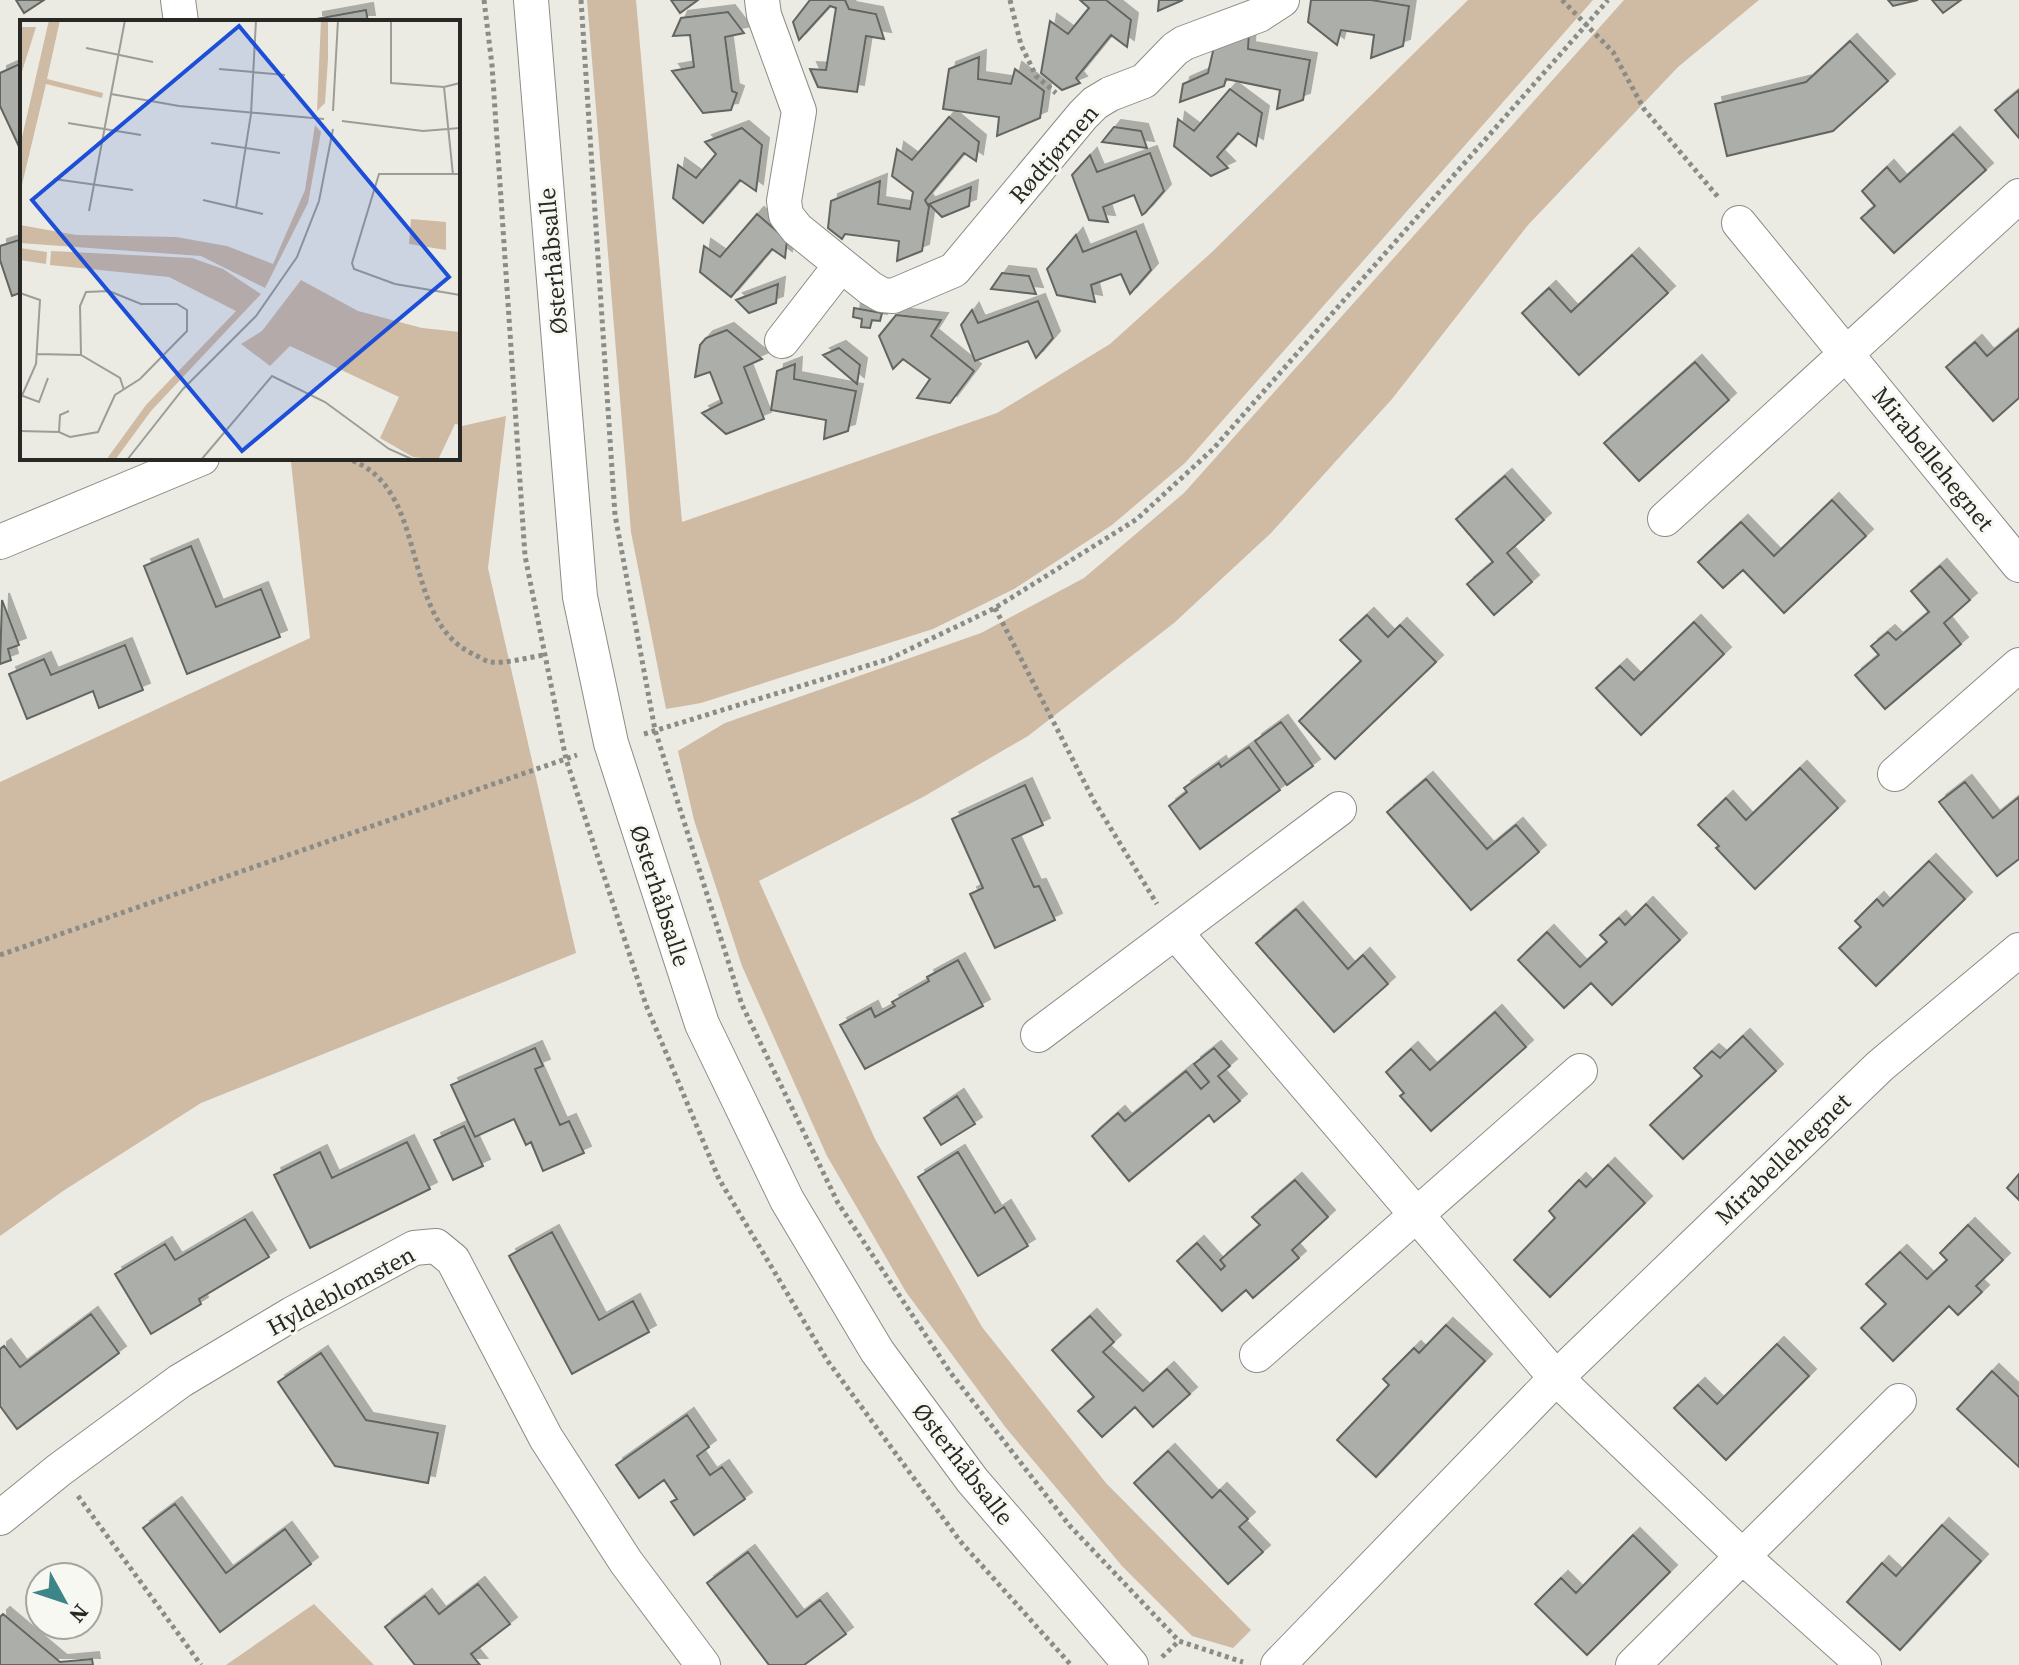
<svg xmlns="http://www.w3.org/2000/svg" width="2019" height="1665" viewBox="0 0 2019 1665" font-family="'Source Serif 4',serif">
<style>
.green{fill:#cfbaa3}
.building{fill:#acafa9;stroke:#636560;stroke-width:2;filter:url(#shadow)}
.lines{fill:none;stroke-linecap:round;stroke-linejoin:round}
.minor-casing{stroke:#8c8c86;stroke-width:36}
.path{stroke:#8c8c87;stroke-width:5;stroke-dasharray:4 4;stroke-linecap:butt}
.minor{stroke:#fff;stroke-width:34}
.labels{text-anchor:middle;stroke-width:6;stroke-linejoin:round;paint-order:stroke}
.street-label{font-size:24px;fill:#282825;stroke:#f8f8f2}
.inset-road{fill:none;stroke:#9d9d98;stroke-width:2}
.view{fill:#1d4ed8;fill-opacity:0.15;stroke:#1d4ed8;stroke-width:4}
.inset-edge{fill:none;stroke:#282825;stroke-width:4}
</style>
<defs>
<filter id="shadow"><feDropShadow dx="7" dy="-7" stdDeviation="0" flood-color="#0004"/></filter>
</defs>
<rect width="100%" height="100%" fill="#ebebe4"/>
<path class="green" d="M587,0h49l46,522 315,-109 113,-69 102,-92 256,-252h125l-408,463 -73,62 -98,64 -81,40 -232,74 -35,6 -35,-177z
M1624,0h135l-81,67 -150,158 -136,174 -121,134 -97,90 -146,113 -105,61 -164,84 116,258 107,188 124,156 145,147 -18,18 -41,-12 -70,-70 -116,-138 -100,-136 -79,-136 -85,-190 -48,-146 -16,-69 47,-28 256,-90 103,-55 100,-85z
M506,416l-18,152 88,385 -375,150 -138,88 -63,45v-454l310,-144 -19,-176 20,-4h147v-31z
M314,1604l60,61h-148z"/>
<path class="building" d="M16,0h28l-20,13z
M671,0h27l-18,13z
M810,0h35l4,9 27,5 8,25 -18,-3 -9,56 -39,-5 -8,-18 16,1 10,-62 -6,-2 -31,34 -6,-18z
M1080,0h26l25,20 -4,27 -16,-12 -35,43 4,5 -18,7 -21,-17 9,-52 18,13 21,-26z
M1159,0h24l-25,11z
M1311,0h60l38,6 -6,40 -32,12 3,-23 -33,-5 -4,15 -29,-23z
M1888,0h30l-25,6z
M1932,0h29l-18,13z
M366,10l2,12h-52v-3z
M728,12l16,21 -19,4 7,54 5,2 -6,17 -28,3 -31,-42 22,-4 -4,-32 -17,1 8,-18z
M1249,33l-1,16 62,11 -7,40 -26,9 3,-19 -54,-11 -2,7 -44,16 3,-18 25,-11 6,-26z
M1850,41l38,40 -55,50 -106,25 -12,-52 91,-22z
M979,57l-1,22 33,5 4,-15 29,22 -4,27 -43,18 2,-19 -56,-8 6,-40z
M22,63v90l-22,-47v-33z
M1230,89l32,24 -6,33 -18,-13 -21,24 11,11 -17,8 -37,-30 4,-27 16,12z
M2019,90v48l-24,-28z
M949,117l30,25 -3,19 -12,-8 -39,47 4,7 -7,44 -25,10 2,-20 -54,-7 -3,5 -14,-11 3,-27 49,-20 -2,23 32,5 3,-17 -21,-16 5,-27 15,11z
M1114,127l27,4 6,17 -45,-6z
M742,128l20,17 -6,46 -16,-11 -37,43 -30,-25 5,-33 18,13 20,-24 -11,-12z
M1953,134l33,36 -92,83 -33,-35 14,-12 -13,-15 25,-24 13,15z
M1150,153l14,38 -19,22 -3,2 -8,-20 -31,12 5,15 -19,-2 -17,-45 18,-20 7,17z
M971,187l-2,19 -27,11 -13,-13z
M757,214l30,26 -2,18 -13,-9 -41,48 -31,-25 4,-26 16,11z
M1136,231l15,39 -21,24 -9,-20 -30,11 4,17 -38,-7 -10,-26 29,-34 7,17z
M22,239v53l-10,4 -12,-36v-14z
M1632,255l36,38 -89,82 -57,-62 27,-25 22,24z
M1002,273l27,3 7,18 -45,-5z
M778,284l-2,19 -27,10 -13,-13z
M1038,301l15,37 -17,20 -8,-17 -53,20 -14,-36 11,-15 6,13z
M854,308l28,5 -2,8 -8,-1 -2,8 -9,-1 1,-8 -9,-2z
M896,315l45,5 -10,16 43,35 -24,32 -33,-5 13,-19 -27,-20 -10,10 -14,-33z
M2019,329v69l-26,23 -47,-54 29,-25 12,14z
M727,330l35,29 -18,8 20,52 -38,15 -24,-21 20,-10 -12,-31 -15,5 5,-32 6,-7z
M839,348l21,17 -3,19 -34,-29z
M1695,362l34,38 -90,81 -35,-38z
M795,364l-1,15 62,12 -8,40 -24,8 2,-19 -55,-10 6,-39z
M1505,476l39,44 -37,33 25,29 -38,33 -27,-31 26,-22 -37,-43z
M1832,500l34,36 -82,77 -41,-43 -20,18 -25,-26 43,-40 33,34z
M191,546l25,61 45,-18 19,48 -93,37 -43,-108z
M1940,566l30,34 -26,23 17,21 -76,65 -30,-34 24,-20 -8,-9 17,-14 8,8 33,-28 -18,-21z
M2,600l17,45 -11,4 3,11 -11,4z
M1367,615l21,22 12,-12 36,37 -101,97 -36,-38 62,-60 -21,-21z
M1694,622l30,32 -83,81 -45,-47 24,-22 14,14z
M125,645l18,45 -44,18 -6,-17 -66,28 -18,-45 35,-15 7,16z
M1281,722l32,44 -26,19 -32,-44z
M1249,747l31,43 -80,59 -31,-43 18,-14 -3,-4 35,-25 2,4z
M1800,768l38,40 -83,81 -39,-41 3,-2 -21,-21 28,-27 20,22z
M1426,779l61,70 29,-24 23,27 -68,58 -84,-98z
M1965,782l28,36 26,-21v62l-22,17 -58,-74z
M1025,785l18,40 -31,14 22,48 5,-1 16,34 -60,28 -25,-54 13,-6 -31,-69z
M1929,861l36,38 -89,87 -37,-38 22,-21 -6,-6 22,-22 6,7z
M1646,904l34,36 -68,65 -21,-22 -27,25 -46,-48 29,-28 33,35 27,-25 -7,-7 19,-17 6,7z
M1296,909l52,60 15,-14 25,29 -54,48 -78,-89z
M958,960l25,46 -118,63 -25,-44 31,-17 4,9 20,-11 -3,-4 37,-21 -2,-4z
M1495,1012l31,35 -95,84 -31,-35 4,-3 -18,-21 25,-23 19,21z
M1743,1036l33,35 -93,88 -33,-34 52,-49 -8,-8 18,-17 8,7z
M535,1048l8,18 -8,3 25,56 9,-4 15,32 -41,18 -12,-29 -5,3 -12,-26 -39,18 -24,-52z
M1214,1048l16,18 -12,10 22,25 -26,21 -5,-7 -80,66 -37,-45 26,-23 7,8 61,-50 15,18 8,-7 -15,-18z
M957,1096l18,28 -34,21 -17,-27z
M464,1126l19,40 -30,14 -19,-40z
M407,1142l23,47 -120,59 -36,-73 46,-23 12,26z
M958,1152l37,61 9,-6 24,39 -50,30 -60,-99z
M1608,1165l37,38 -95,94 -36,-37 41,-42 -6,-7 30,-31 7,7z
M2019,1174v26l-12,-12z
M1295,1180l33,37 -36,33 7,8 -46,40 -7,-8 -24,21 -45,-50 20,-18 24,27 4,-4 -5,-6 40,-35 -8,-8z
M245,1219l24,38 -70,42 2,5 -50,30 -36,-60 50,-30 10,16z
M1968,1225l35,35 -27,26 6,6 -24,23 -9,-9 -56,55 -32,-33 25,-24 -20,-20 34,-32 27,27 20,-19 -7,-7z
M552,1232l47,88 34,-19 16,31 -77,42 -63,-118z
M91,1314l28,39 -102,76 -17,-23v-57l4,-3 16,21z
M1090,1316l24,26 -11,10 40,39 24,-22 23,25 -37,33 -18,-20 -33,30 -24,-26 16,-14 -42,-47z
M1446,1325l39,36 -109,116 -39,-37 52,-55 -6,-6 31,-31 5,5z
M1777,1344l32,32 -83,84 -52,-52 24,-23 19,19z
M321,1353l45,67 72,13 -10,50 -93,-17 -57,-84z
M1992,1371l27,26v70l-62,-58z
M687,1415l22,32 -12,9 13,19 12,-8 23,32 -51,36 -23,-33 6,-3 -13,-19 -25,18 -23,-33z
M1168,1451l44,47 8,-8 28,29 -9,8 24,25 -35,32 -94,-101z
M175,1504l51,69 59,-44 26,35 -91,68 -77,-104z
M1942,1525l39,36 -81,89 -53,-48 35,-39 14,13z
M1633,1535l37,37 -83,83 -52,-51 26,-26 15,15z
M748,1552l49,65 23,-17 26,34 -42,31h-35l-62,-82z
M478,1584l32,40 -39,30 9,11h-65l-30,-38 40,-31 14,18z
M3,1614l57,48 32,-3 1,6h-93v-48z"/>
<g class="lines">
<g class="minor-casing">
<path id="minor" d="M178,0l3,22
M531,0l49,597 31,146 91,281 85,176 90,151 95,129 159,185
M762,0l2,15 35,96 -15,90 2,14 11,14 73,59 12,7 11,1 61,-26 129,-155 12,-12 15,-9 34,-13 31,-32 9,-6 75,-28 23,-15
M1739,223l280,342
M782,341l59,-76
M1665,519l354,-323
M0,542l202,-84
M1895,774l124,-109
M1175,932l381,446 186,178 122,109
M1038,1035l301,-226
M1257,1355l323,-284
M0,1518l59,-48 121,-89 112,-67 122,-66 22,-2 17,14 93,178 80,124 77,103
M1278,1665l278,-287 324,-312 139,-116
M1633,1665l266,-264"/>
</g>
<path class="path" d="M484,0l8,65 33,491 41,203 80,246 73,174 108,181 133,181 111,124
M581,0l34,515 40,215 87,275 96,198 112,169 120,154 109,115 64,21
M1010,0l11,45 15,31 20,17
M1562,0l51,52 31,57 74,88
M345,458c88,26 52,160 128,196 5,2 12,7 17,8 17,2 38,-5 55,-7
M995,608l99,193 63,103
M644,734l245,-75 106,-51 142,-89 76,-70 395,-449
M0,955l577,-200
M78,1496l123,169
M1162,1657l17,-16"/>
<use href="#minor" class="minor"/>
</g>
<g class="labels">
<g class="street-label">
<text transform="translate(1054 154) rotate(-49)" y="8">Rødtjørnen</text>
<text transform="translate(553 261) rotate(-95)" y="8">Østerhåbsalle</text>
<text transform="translate(1933 459) rotate(51)" y="8">Mirabellehegnet</text>
<text transform="translate(660 896) rotate(72)" y="8">Østerhåbsalle</text>
<text transform="translate(1783 1159) rotate(-44)" y="8">Mirabellehegnet</text>
<text transform="translate(341 1291) rotate(-28)" y="8">Hyldeblomsten</text>
<text transform="translate(963 1464) rotate(52)" y="8">Østerhåbsalle</text>
</g>
</g>
<g transform="translate(20 20)">
<rect width="440" height="440" fill="#ebebe4"/>
<path d="M29,0h11l-13,59 56,14 -1,5 -56,-14 -26,109v-47zM301,0h7v39l-3,44 -8,8zM0,7h16l-16,51zM295,105l6,7 -13,71 -43,85 -64,-32 -181,-13v-18l56,10 100,2 51,9 46,18 32,-74zM391,199l35,3v28l-37,-6zM0,228l27,4 -1,12 -26,-4zM31,231l141,7 31,11 38,25 -110,117 -36,49h-9l40,-55 90,-94 -67,-34 -119,-12zM281,260l57,31 64,17 38,4v93l-5,-1 -17,36 -25,-3 -33,-19 19,-41 -109,-51 -20,20 -29,-22 21,-13z" fill="#cfbaa3"/>
<path class="inset-road" d="M371,0v63l53,4 16,-4M66,28l67,14M199,49l66,6M424,67l9,88M91,74l68,12 145,13M313,91l5,-91M322,101l81,10 37,-3M48,103l73,12M191,123l69,10M440,154h-81l-27,89 2,6 41,15 65,11M34,159l79,11M183,180l60,14M216,188l15,-94 5,-94M69,191l36,-191M0,273l20,7 -4,64 -16,36M17,334l44,1 39,23 4,12M3,376l16,6 9,-24M0,411l39,1 11,5 28,-5 17,-37 25,-16 47,-48v-21l-10,-6h-36l-32,-13 -23,1 -6,14 1,49M39,412l1,-17 9,-4M107,440l56,-71 73,-73 41,-59 22,-56 14,-72M181,440l71,-84 53,26 64,47 25,11"/>
<path class="view" d="M219,6l210,251 -207,174 -210,-251z"/>
<rect width="440" height="440" class="inset-edge"/>
</g>
<g transform="translate(64 1601) rotate(130)"><circle r="38" fill="#f8f8f2" stroke="#a5a5a0" stroke-width="2"/>
<path d="M0-6L14 30L0 20L-14 30Z" fill="#3d8587"/>
<text y="-12" font-size="22" font-weight="bold" text-anchor="middle" fill="#282825">N</text>
</g>
</svg>
